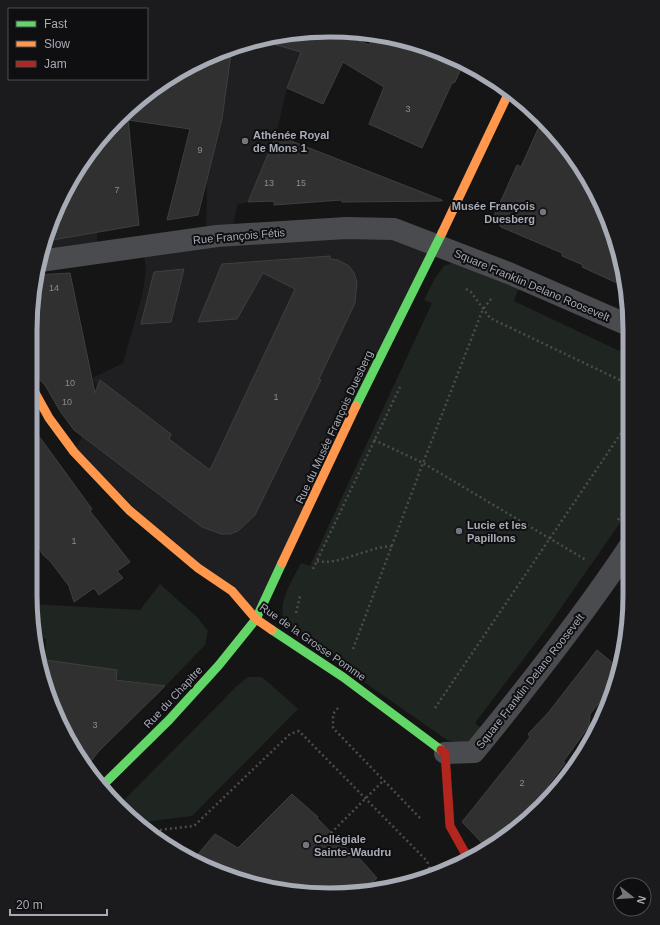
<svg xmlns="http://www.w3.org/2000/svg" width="660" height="925" viewBox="0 0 660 925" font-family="Helvetica,sans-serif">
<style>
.built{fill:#1f1f21}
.green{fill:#1f2520}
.building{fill:#303030;stroke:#3e3f41}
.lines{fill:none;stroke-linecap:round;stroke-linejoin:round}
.path{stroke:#4b4c4f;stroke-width:2.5;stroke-dasharray:2 3;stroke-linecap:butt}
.street{stroke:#4a4b4e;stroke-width:22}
.fast{stroke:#63d668;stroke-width:9}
.slow{stroke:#ff974d;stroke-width:9}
.jam{stroke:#b3261e;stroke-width:9}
.poi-dot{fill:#74767d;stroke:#0f0f11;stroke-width:1.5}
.labels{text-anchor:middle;stroke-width:4;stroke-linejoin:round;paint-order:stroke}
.number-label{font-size:9px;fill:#898c94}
.poi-label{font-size:11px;font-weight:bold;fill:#a7abb5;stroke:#0f0f11;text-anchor:start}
.street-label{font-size:11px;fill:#a7abb5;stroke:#0f0f11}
.rim{fill:none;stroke:#a7abb5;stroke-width:5}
</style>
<rect width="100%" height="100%" fill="#151515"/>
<path class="built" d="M310,32l-23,56 -11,47 -28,67 -11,3 -5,30 114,-7 90,17 -180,374 -182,-167 9,-17 15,-46 -6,-11 31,-15 19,-67 4,-25 -3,-25 63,-9 1,-58 14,-55 -28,-7 -12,11 -51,-8 1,30 -34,69v35l-57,7 30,-81 62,-75 48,-35 53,-24 58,-13z"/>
<path class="green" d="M460,260l60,25 -6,16 114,54 1,155 -82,118 -72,95 9,7c-11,12 -21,14 -37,10l-156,-109c-20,-22 -1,-45 10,-68l9,3 122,-263 -8,-3 11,-22 9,-12z
M160,584l37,33 11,14 -3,14 -52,54 -4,-15 -33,-5v-8l-26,-5 -3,17 -43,-9 2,-35 -10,-2 -5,-33 109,6z
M248,677h14l36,32 -106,107 -56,7 -17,-18 119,-120z"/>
<path class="building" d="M335,31l34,14 5,-10 33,5 57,22 -9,20 -3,1 -30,65 -53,-24 15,-37 -41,-25 -20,42 -36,-16 14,-36 -42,-12 32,-7z
M232,46l-10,73 -24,96 -31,5 23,-91 -62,-9 11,105 -92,16 23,-61 62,-75 48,-35z
M542,120l13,12 44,66 27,89 -44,-20 1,-2 -21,-9v-3l-61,-26 -7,-11 23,-51 4,2z
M276,135l166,65v1l-100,1 -1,-2 -67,5v-4l-26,1z
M330,256v3l8,1 11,6 5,7 3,9 -2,21 -36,76 2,1 -66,135 -17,16 -8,3h-9l-19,-7 -128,-97 -14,-19 -15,-26 -5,-5 -6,-1 2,-104 34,-2 25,120 5,-13 71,54 -2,5 41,31 85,-181 -32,-16 -26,46 -39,3 24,-58z
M184,269l-13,53 -30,2 13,-52z
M33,428l59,81 -2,2 40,51 -13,9 6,7 -24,17 -5,-7 -20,14 -5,-16 -19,-25 -7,-6 -12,-20z
M597,650l23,19 -4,13 -26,32 -1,12 -26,36 2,1 -50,66 -28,19 -25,-26 68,-85 -2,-3 20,-21z
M38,659l79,11 -1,10 49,6 -67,66 -12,16 -6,-7 -40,-88z
M292,794l26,23 -1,1 34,35 2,-2 24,27 -13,12 -73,2 -76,-20 -21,-13 21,-25 23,14z"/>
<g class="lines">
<path class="path" d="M466,289l5,3 19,26 138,66
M374,440l49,23 163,97
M618,520l11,-16
M317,561c22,5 50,-14 75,-15
M313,569l87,-182
M296,613l4,-17
M353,649l70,-186 60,-154 9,-11
M338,708l-5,6v14l87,90
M435,708l193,-285
M150,831l44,-5 96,-92 9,-3 128,130 5,14
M331,833l53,-53"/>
<path class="street" d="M40,261l177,-25 129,-8 48,1 117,45 117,51
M445,753l29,-1c55,-67 107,-133 155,-205"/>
<path class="fast" d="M356,406l86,-173
M272,630l71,47 98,73
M102,786l67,-66 50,-55 37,-46 26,-56"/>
<path class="slow" d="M442,233l68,-143
M34,391l15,27 25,34 55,58 69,58 34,23 24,28 16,11
M282,563l74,-157"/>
<path class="jam" d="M441,750l4,3 5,73 19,34"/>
</g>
<g class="poi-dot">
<circle cx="245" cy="141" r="4"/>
<circle cx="543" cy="212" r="4"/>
<circle cx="459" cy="531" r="4"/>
<circle cx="306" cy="845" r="4"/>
</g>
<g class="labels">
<g class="number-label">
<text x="408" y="112">3</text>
<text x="200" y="153">9</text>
<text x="269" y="186">13</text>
<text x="301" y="186">15</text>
<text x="117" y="193">7</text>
<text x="54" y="291">14</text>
<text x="70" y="386">10</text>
<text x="276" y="400">1</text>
<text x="67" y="405">10</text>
<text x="74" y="544">1</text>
<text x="95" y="728">3</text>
<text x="522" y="786">2</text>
</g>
<g class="poi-label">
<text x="253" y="139">Athénée Royal<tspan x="253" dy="13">de Mons 1</tspan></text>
<text x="535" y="210" text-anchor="end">Musée François<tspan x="535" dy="13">Duesberg</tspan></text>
<text x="467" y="529">Lucie et les<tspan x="467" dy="13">Papillons</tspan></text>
<text x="314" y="843">Collégiale<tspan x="314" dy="13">Sainte-Waudru</tspan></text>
</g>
<g class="street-label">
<text transform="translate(239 236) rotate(-5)" y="4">Rue François Fétis</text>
<text transform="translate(532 285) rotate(23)" y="4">Square Franklin Delano Roosevelt</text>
<text transform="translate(334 427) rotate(-65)" y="4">Rue du Musée François Duesberg</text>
<text transform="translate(313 642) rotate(35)" y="4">Rue de la Grosse Pomme</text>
<text transform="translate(530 681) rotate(-52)" y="4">Square Franklin Delano Roosevelt</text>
<text transform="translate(173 697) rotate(-47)" y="4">Rue du Chapitre</text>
</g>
</g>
<path d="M0 0H660V925H0ZM330 37H330A293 293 0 0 1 623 330V595A293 293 0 0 1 330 888H330A293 293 0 0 1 37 595V330A293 293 0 0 1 330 37Z" fill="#1b1b1e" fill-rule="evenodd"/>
<path class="rim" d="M330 37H330A293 293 0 0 1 623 330V595A293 293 0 0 1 330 888H330A293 293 0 0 1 37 595V330A293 293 0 0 1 330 37Z"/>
<rect x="8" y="8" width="140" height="72" fill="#0f0f11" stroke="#4c4d53"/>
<rect x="16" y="21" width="20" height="6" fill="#63d668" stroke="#4c4d53"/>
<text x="44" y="28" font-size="12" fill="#a7abb5">Fast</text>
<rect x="16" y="41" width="20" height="6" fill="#ff974d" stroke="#4c4d53"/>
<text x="44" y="48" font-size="12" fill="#a7abb5">Slow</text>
<rect x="16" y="61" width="20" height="6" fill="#b3261e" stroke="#4c4d53"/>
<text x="44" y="68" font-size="12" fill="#a7abb5">Jam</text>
<g transform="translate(632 897) rotate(107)"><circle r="19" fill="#0f0f11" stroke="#4c4d53"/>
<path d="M0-3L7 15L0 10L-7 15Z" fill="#74767d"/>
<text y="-6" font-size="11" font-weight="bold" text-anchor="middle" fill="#a7abb5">N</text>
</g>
<path d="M10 909v6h97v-6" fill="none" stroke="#a7abb5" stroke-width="2"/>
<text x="16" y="909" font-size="12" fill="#a7abb5" stroke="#0f0f11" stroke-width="3" paint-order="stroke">20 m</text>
</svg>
